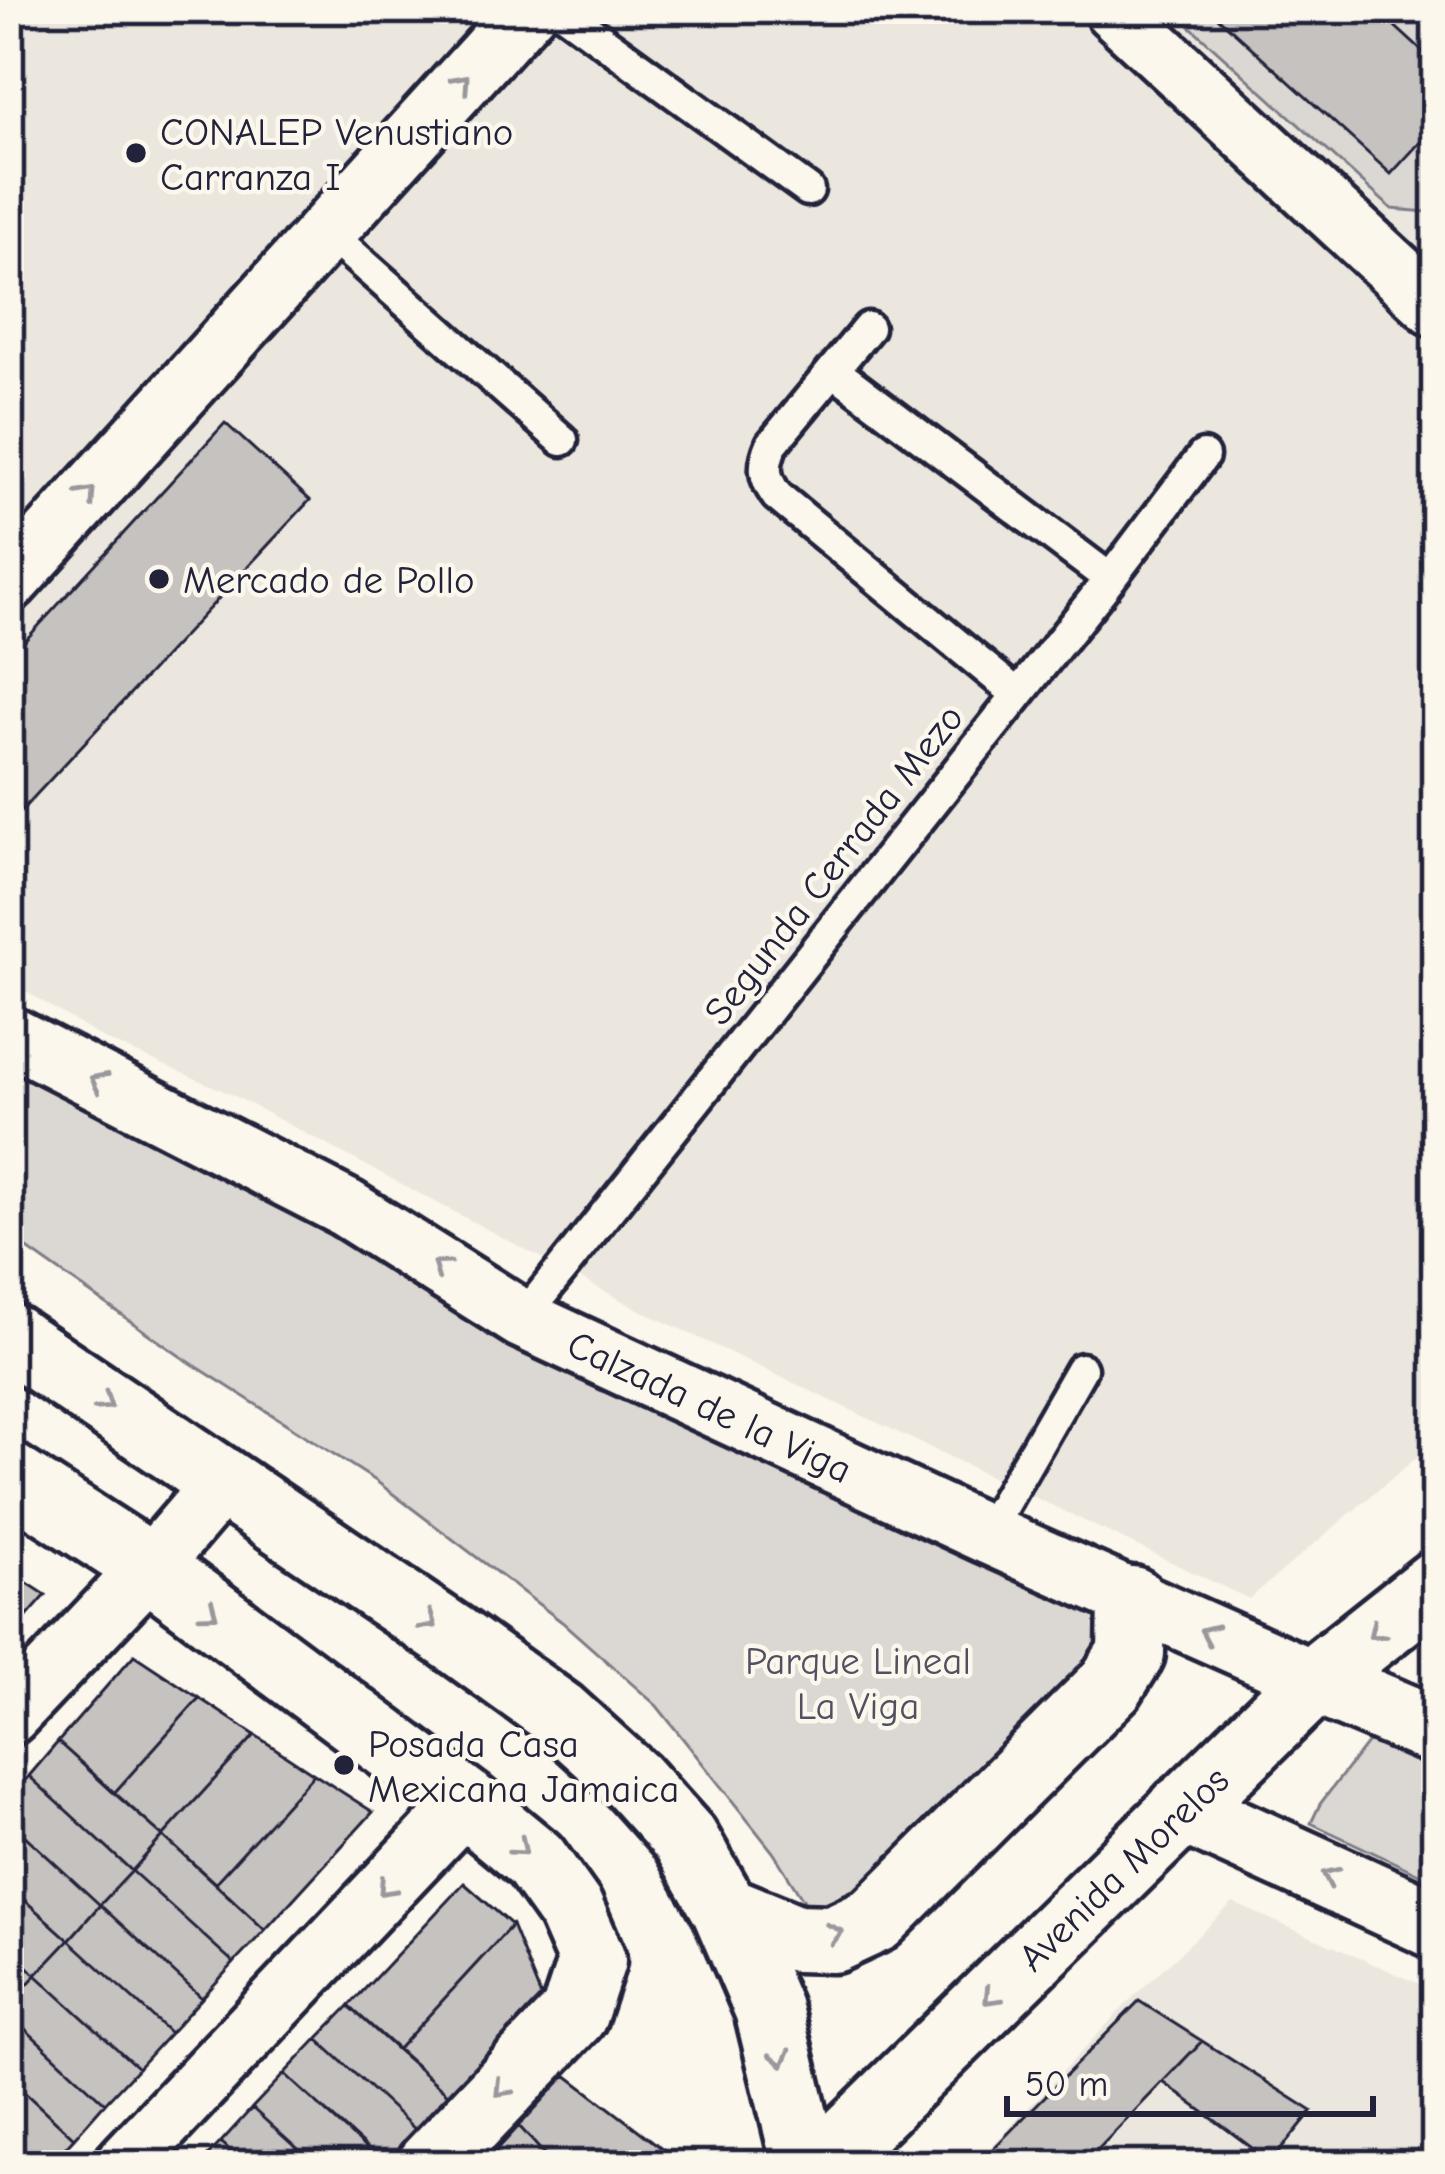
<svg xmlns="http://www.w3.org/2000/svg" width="1445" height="2174" viewBox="0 0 1445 2174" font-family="'Comic Neue',sans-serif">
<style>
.built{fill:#ebe7df}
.green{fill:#dbd8d3;stroke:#7e7d87;stroke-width:3}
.building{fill:#c6c2c0;stroke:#22223b;stroke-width:3}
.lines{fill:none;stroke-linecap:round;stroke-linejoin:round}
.lane-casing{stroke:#22223b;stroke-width:39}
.street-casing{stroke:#22223b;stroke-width:66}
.secondary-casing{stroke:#22223b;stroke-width:75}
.primary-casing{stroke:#22223b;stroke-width:75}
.lane{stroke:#fbf7ec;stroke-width:30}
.street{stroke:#fbf7ec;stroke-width:57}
.secondary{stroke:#fbf7ec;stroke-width:66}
.primary{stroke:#fbf7ec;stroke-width:66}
.oneway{stroke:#99979c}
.poi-dot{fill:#22223b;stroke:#fbf7ec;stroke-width:4.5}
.labels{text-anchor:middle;stroke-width:9;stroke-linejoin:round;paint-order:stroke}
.poi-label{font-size:39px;fill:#22223b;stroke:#fbf7ec;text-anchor:start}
.street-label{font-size:39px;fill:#22223b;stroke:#fbf7ec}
.park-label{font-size:39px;fill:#505061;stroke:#fbf7ec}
</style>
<rect width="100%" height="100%" fill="#fbf7ec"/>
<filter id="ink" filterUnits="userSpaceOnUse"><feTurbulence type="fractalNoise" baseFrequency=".00833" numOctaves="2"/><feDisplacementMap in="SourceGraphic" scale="24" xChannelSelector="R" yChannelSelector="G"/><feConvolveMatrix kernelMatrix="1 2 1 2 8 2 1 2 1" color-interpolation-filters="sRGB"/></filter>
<g filter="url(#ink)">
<path class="built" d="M9,9h1427v1432l-187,158 -609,-289 -407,-215 -131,-57 -93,-57z
M1233,1903l203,88v174h-462l159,-168z"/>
<path class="green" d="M1171,9h265v194l-9,9 -35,-3z
M9,1060l1091,555 2,52 -192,207 -97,41 -40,-63 -116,-146 -95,-84 -186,-141 -196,-125 -171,-120z
M1385,1739l51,17v126l-125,-59 9,-19 47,-61z"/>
<path class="building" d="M1209,9h167l60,55v61l-45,49z
M225,423l85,77 -301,324v-166z
M9,1571l37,24 -35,40 -2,-1z
M134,1655l65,43 -85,95 -56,-51z
M199,1698l56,37 -92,101 -49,-43z
M255,1735l59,39 -99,109 -52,-47z
M58,1742l105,94 -31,35 -103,-95z
M314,1774l59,38 -108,118 -50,-47z
M29,1776l103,95 -32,34 -91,-84v-24z
M9,1821l91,84 -31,35 -60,-54z
M163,1836l102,94 -31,33 -102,-92z
M132,1871l102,92 -32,35 -102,-93z
M464,1883l48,42 -115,125 -48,-44z
M9,1886l60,54 -33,35 -27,-25z
M100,1905l102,93 -32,35 -101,-93z
M512,1925l29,72 -91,99 -53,-46z
M69,1940l101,93 -32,35 -102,-93z
M9,1950l27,25 -27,29z
M36,1975l102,93 -33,35 -96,-89v-10z
M1139,2001l63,40 -119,124h-106z
M349,2006l101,90 -33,35 -100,-92z
M9,2014l96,89 -31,35 -65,-60z
M317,2039l100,92 -31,34 -102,-91z
M1202,2041l110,70 -41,51 -108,-80z
M284,2074l100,91h-69l-63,-57z
M566,2075l118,90h-130l-35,-39z
M9,2078l65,60 -25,27h-15l-25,-23z
M252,2108l63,57h-69l-25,-23z
M519,2126l35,39h-71z
M9,2142l25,23h-25z
M221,2142l25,23h-47z"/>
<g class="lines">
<g class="lane-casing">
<path id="lane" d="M559,9l249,181
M327,232l235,208
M868,328l-96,116c-9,21 -9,33 5,52l240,198
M834,371l276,208
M522,1319l588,-740 93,-123
M986,1534l95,-165"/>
</g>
<g class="street-casing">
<path id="street" d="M1113,9l323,299
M9,582l519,-573
M9,1035l337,173 176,111 464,215 329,146
M9,1716l141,-149 72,-84
M123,2165l343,-362"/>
</g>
<g class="secondary-casing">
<path id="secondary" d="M9,1476l141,91 316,236 69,57 35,49 22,51 -18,54 -144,151
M1315,1680l121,51
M1182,1809l254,116"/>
</g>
<g class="primary-casing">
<path id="primary" d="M9,1337l443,300 107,77 74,67 52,58 40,70 43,100 38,156
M725,1909l71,29 37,1 43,-20 235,-234 20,-32 1,-53
M821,2165l494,-485 121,-96"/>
</g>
<use href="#lane" class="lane"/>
<use href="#street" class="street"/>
<use href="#secondary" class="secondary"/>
<use href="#primary" class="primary"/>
</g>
<defs><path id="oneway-chevron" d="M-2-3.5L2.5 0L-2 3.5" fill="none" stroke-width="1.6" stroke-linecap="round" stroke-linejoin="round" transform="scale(3)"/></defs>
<g class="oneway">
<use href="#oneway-chevron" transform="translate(462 82) rotate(-48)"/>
<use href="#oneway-chevron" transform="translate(88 495) rotate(-48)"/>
<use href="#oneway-chevron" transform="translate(98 1081) rotate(-153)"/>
<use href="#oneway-chevron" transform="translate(440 1267) rotate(-144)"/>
<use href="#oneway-chevron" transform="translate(105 1403) rotate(34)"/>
<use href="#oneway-chevron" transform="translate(210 1612) rotate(37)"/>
<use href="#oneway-chevron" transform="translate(429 1622) rotate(34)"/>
<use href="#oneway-chevron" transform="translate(1376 1632) rotate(141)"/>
<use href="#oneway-chevron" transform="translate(1208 1633) rotate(-156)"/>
<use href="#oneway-chevron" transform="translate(520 1848) rotate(40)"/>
<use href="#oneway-chevron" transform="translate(1330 1876) rotate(-155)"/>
<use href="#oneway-chevron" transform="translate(386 1888) rotate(133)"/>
<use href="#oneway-chevron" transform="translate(835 1933) rotate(-14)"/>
<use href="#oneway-chevron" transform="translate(991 1997) rotate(135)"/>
<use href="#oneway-chevron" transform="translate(781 2058) rotate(76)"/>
<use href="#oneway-chevron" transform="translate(502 2089) rotate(134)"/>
</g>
</g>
<g class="poi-dot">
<circle cx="136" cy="153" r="12"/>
<circle cx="159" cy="579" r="12"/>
<circle cx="344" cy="1765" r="12"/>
</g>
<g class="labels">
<g class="poi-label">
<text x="160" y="145">CONALEP Venustiano<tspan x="160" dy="45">Carranza I</tspan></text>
<text x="183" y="593">Mercado de Pollo</text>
<text x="368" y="1757">Posada Casa<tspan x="368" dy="45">Mexicana Jamaica</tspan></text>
</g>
<g class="street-label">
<text transform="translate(833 864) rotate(-52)" y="14">Segunda Cerrada Mezo</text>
<text transform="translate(710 1406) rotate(25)" y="14">Calzada de la Viga</text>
<text transform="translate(1123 1868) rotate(-44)" y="14">Avenida Morelos</text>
</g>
<g class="park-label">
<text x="858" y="1674">Parque Lineal<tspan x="858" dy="45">La Viga</tspan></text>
</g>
</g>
<rect width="1445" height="2174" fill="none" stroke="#fbf7ec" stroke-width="48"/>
<rect x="24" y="24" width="1397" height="2126" fill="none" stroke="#22223b" stroke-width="4.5" filter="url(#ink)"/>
<path d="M1007 2096v18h366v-18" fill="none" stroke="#22223b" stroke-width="6"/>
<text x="1025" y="2096" font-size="36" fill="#22223b" stroke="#fbf7ec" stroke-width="9" paint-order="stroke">50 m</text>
</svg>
